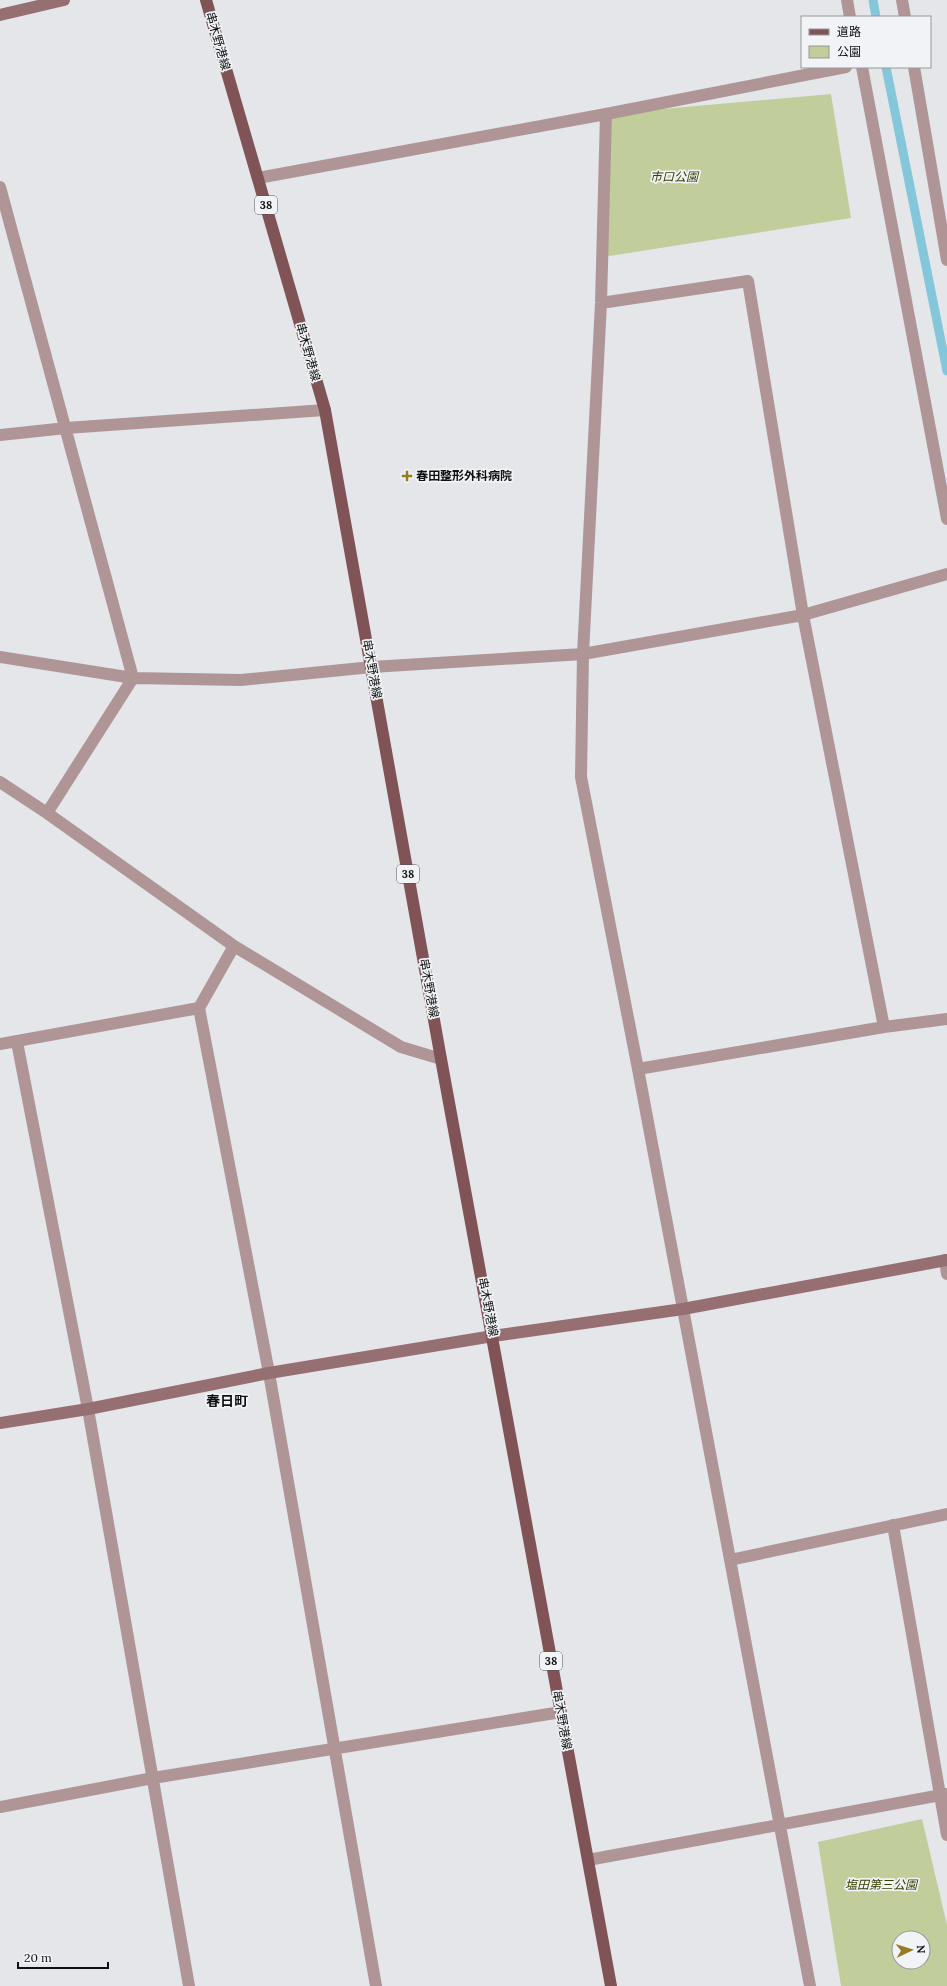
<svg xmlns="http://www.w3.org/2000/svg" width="947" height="1986" viewBox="0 0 947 1986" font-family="Lora,'Noto Sans JP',serif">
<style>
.green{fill:#c1cd9b;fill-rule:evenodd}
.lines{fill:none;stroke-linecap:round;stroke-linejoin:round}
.stream{stroke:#85c7da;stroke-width:9}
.street{stroke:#b09597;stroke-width:12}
.secondary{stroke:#956f71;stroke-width:12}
.primary{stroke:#805356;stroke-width:12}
.poi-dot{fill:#967b23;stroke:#f1f3f6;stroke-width:1.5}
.labels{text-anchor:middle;stroke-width:3.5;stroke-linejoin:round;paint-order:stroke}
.shield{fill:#f1f3f6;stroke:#535456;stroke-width:1}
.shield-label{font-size:11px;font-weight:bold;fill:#0f1011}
.street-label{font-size:12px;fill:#0f1011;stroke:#f1f3f6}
.park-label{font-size:12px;font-style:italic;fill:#353f01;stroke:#f1f3f6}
.poi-label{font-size:12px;font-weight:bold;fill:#0f1011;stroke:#f1f3f6;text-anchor:start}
.quarter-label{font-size:14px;font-weight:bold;fill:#0f1011;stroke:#f1f3f6}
</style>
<rect width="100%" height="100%" fill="#e4e6e9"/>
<path class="green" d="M831,94l20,124 -248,39 3,-143z
M922,1819l25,106v61h-106l-23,-144zM899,1938h24v24h-24z"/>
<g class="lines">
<path class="stream" d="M873,0l3,17
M886,67l61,304"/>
<path class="street" d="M847,0l3,17
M902,0l3,17
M862,67l85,452
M914,67l33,193
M606,114l-5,189 -18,351 -2,123 57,292 172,917
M258,178l348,-64 240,-47
M0,187l133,491 -86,135
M601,303l147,-22 55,334 81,412
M0,435l66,-7 259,-18
M0,657l133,21 108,2 131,-13 211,-13 220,-39 144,-41
M0,782l47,31 187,133 167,101 40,12
M234,946l-35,62 70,365 107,613
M17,1042l71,367 101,577
M0,1044l199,-36
M638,1069l246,-42 63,-8
M945,1260l2,14
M893,1525l54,310
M730,1560l217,-46
M0,1807l153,-29 408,-66
M588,1860l359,-66"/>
<path class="secondary" d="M0,15l64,-15
M0,1423l88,-14 181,-36 224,-37 190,-27 264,-49"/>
<path class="primary" d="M206,0l119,410 116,649 170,927"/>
</g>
<path class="poi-dot" d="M405 470h4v4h4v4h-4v4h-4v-4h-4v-4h4z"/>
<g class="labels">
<g class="shield">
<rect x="255" y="196" width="22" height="18" rx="3"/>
<rect x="397" y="865" width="22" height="18" rx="3"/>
<rect x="540" y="1652" width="22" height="18" rx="3"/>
</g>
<g class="shield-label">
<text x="266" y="209">38</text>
<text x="408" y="878">38</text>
<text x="551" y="1665">38</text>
</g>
<g class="street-label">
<text transform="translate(218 41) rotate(74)" y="4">串木野港線</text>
<text transform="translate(308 352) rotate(74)" y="4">串木野港線</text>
<text transform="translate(372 669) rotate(80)" y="4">串木野港線</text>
<text transform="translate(429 988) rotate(80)" y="4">串木野港線</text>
<text transform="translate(488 1307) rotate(79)" y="4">串木野港線</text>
<text transform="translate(562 1720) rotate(80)" y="4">串木野港線</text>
</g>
<g class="park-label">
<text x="674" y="181">市口公園</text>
<text x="881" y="1889">塩田第三公園</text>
</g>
<g class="poi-label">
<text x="416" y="480">春田整形外科病院</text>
</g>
<g class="quarter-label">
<text x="227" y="1406">春日町</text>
</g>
</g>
<rect x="801" y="16" width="130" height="52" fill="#f1f3f6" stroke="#97989a"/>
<rect x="809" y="29" width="20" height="6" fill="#805356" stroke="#97989a"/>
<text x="837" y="36" font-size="12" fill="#0f1011">道路</text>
<rect x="809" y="46" width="20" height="12" fill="#c1cd9b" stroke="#97989a"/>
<text x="837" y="56" font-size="12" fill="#0f1011">公園</text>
<g transform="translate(911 1950) rotate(86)"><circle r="19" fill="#f1f3f6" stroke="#97989a"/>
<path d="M0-3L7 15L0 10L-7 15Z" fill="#967b23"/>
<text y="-6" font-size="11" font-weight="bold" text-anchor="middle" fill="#0f1011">N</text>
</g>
<path d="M18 1962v6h90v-6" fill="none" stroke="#0f1011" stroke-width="2"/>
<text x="24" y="1962" font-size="12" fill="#0f1011" stroke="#f1f3f6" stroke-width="3" paint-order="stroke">20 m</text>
</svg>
